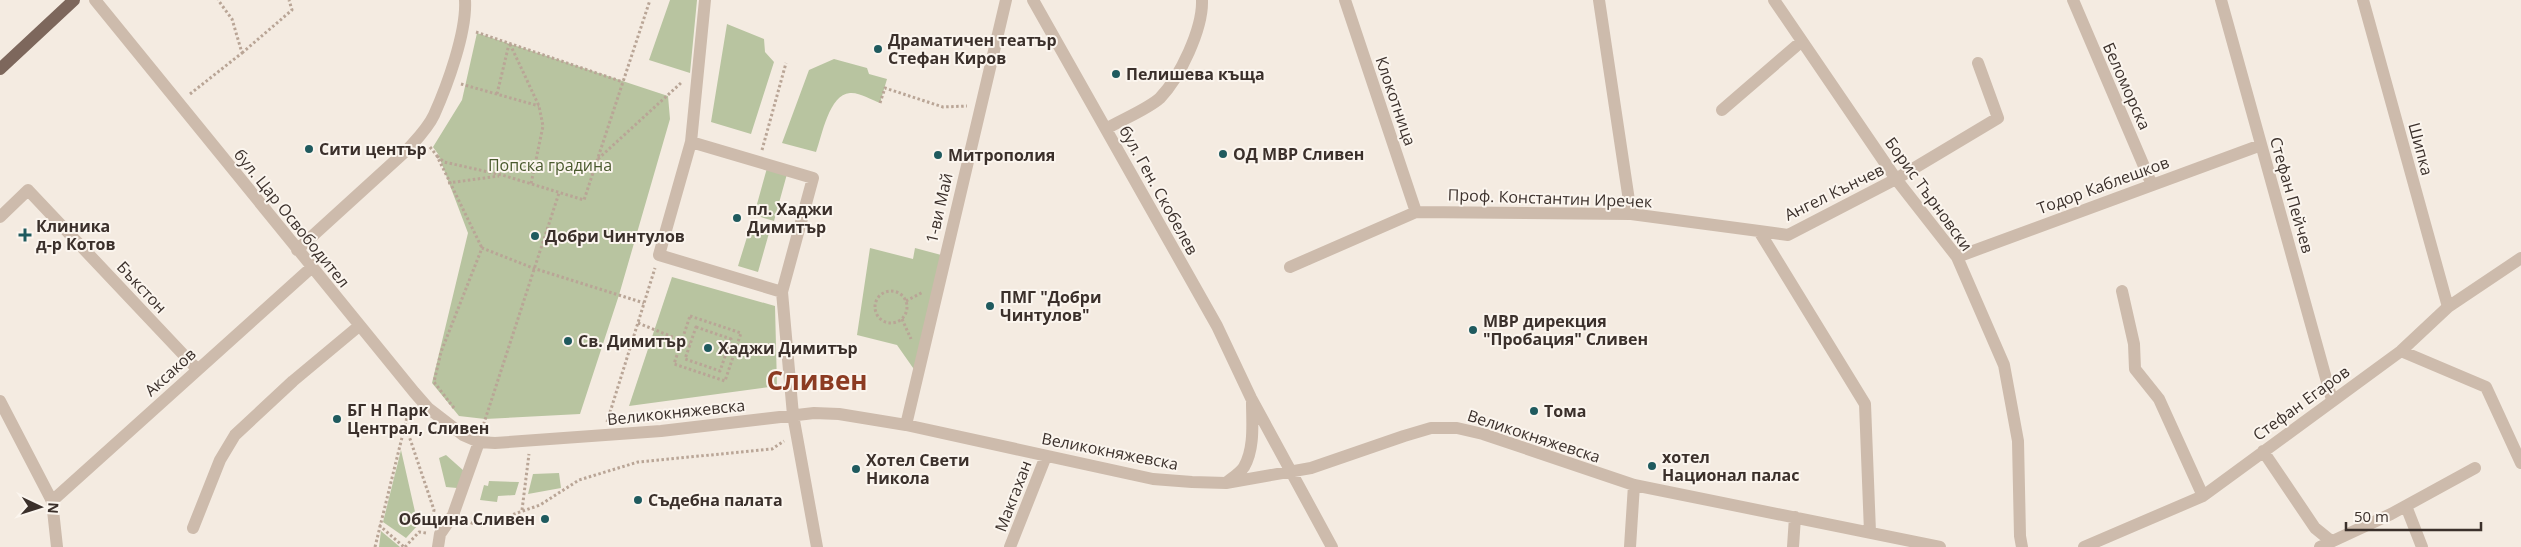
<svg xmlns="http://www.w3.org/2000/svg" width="2521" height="547" viewBox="0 0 2521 547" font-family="'Open Sans',sans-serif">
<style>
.green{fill:#b8c4a0}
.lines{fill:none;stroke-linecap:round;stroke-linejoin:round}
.path{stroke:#b9a596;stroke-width:3;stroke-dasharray:2.5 2.5;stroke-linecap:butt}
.minor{stroke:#cdbbac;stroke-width:12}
.major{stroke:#7d675c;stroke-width:12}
.poi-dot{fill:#1f5a5e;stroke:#fbf5ee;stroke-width:2}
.labels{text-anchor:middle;stroke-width:4;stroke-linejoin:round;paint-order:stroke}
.poi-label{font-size:16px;font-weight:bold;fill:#3b302b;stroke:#fbf5ee;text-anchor:start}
.street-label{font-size:16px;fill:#3b302b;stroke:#fbf5ee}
.park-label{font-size:16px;fill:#4a5a2e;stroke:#fbf5ee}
.town-label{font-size:26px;font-weight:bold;fill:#8c3b22;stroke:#fbf5ee}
</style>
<rect width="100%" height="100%" fill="#f4ebe1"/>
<path class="green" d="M670,0h27l-7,73 -41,-13z
M727,24l37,15 1,13 9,10 -23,72 -40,-12z
M477,33l191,63 2,23 -51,176 -39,119 -95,5 -26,-3 -27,-33 36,-150 -30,-79 -5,-7 29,-47z
M834,59l33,9 2,6 18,5 -7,24c-8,-3 -21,-11 -30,-10 -21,1 -28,43 -34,59l-34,-9 27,-73z
M767,168l20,6 -13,47 -20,-6z
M752,221l19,5 -13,46 -20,-6z
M870,248l43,11 2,-11 30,8 -27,119 -21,-30 -40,-10z
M672,277l103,29 2,80 -148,20z
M401,450l17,75 -12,13 -23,-16z
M446,455l18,16 -7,17 -11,-1 -7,-29z
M559,473l2,15 -33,6 5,-20z
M489,481l30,1 -4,13 -17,1 -1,6 -17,-2 4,-15 4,1z
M381,531l19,16h-21z"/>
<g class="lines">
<path class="path" d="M476,32l147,50
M510,44l29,62 4,20 -12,58
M242,53l50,-43 -3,-10
M461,84l78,22
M190,94l52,-41 -10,-34 -14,-19
M497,94l12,-50
M880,103l5,-15 58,19 24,-1
M430,147l7,9 45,92
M762,150l24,-87
M437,156l7,6 58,13 82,25 66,-200
M598,159l84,-77
M448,183l51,-7
M875 307a16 16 0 1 1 32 0a16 16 0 1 1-32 0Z
M906,301l17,-9
M690,316l51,17 -16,48 -51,-17z
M902,319l9,20
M638,323l52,21
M696,327l35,12 -11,32 -35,-12z
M454,408l-20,-26 7,-30 41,-104 51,20 111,35
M607,422l48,-154
M405,424l29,86 -1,5
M482,429l77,-236
M522,510l7,-56
M466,521l14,5 60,-21 39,-25 59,-18 134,-13 12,-8
M379,525l25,22
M375,547l34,-138
M405,547l14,-15 7,1"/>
<path class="minor" d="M95,0l319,392 14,16 35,27 16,7 16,1 166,-12 153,-18 25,1 67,11 247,54 39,3 34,1 85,-15 93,-32 27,-8h26l26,6 151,51 306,62
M705,0l-14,142 122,36 -31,114 11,123 24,132
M1033,0l184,326 34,72 81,149
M1345,0l71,212
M1599,0l32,214
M1774,0l122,179 61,78 47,108 14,76 2,95 2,11
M2073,0l79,185
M2221,0l111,400
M2363,0l85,307
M1722,110l80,-69
M1106,129c15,-9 42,-20 54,-31 20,-21 43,-69 42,-98
M691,142l-32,113 123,37
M0,217l28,-27 169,179
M1759,231l29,4 108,-56 102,-61 -20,-55
M297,250l111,-101c9,-10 20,-21 26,-34 13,-29 33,-83 31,-115
M1957,257l304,-112
M1290,267l126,-55 215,2 128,17 106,173 5,128
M2122,291l12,53 1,25 24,30 44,97
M2401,351l85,36 35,76
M0,401l52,100 5,46
M906,425l100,-425
M2263,451l52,77 16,13
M1226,483c6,-5 14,-10 18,-16 11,-19 8,-45 8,-65
M52,501l259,-233
M2406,506l16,41
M193,528l27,-68 15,-25 58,-54 66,-55
M438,547l2,-13 13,-19 26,-73
M1010,547l36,-91
M1630,547l4,-62
M1793,547l2,-30
M2084,547l119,-51 198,-145 47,-44 73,-49
M2320,547l71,-33 84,-46"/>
<path class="major" d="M0,69l74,-69"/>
</g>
<g class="poi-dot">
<circle cx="878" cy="49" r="5"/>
<circle cx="1116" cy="74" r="5"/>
<circle cx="309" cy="149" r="5"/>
<circle cx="1223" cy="154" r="5"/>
<circle cx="938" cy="155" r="5"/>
<circle cx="737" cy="218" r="5"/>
<path d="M22.5 227.5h5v5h5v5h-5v5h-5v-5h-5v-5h5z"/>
<circle cx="535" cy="236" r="5"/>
<circle cx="990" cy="306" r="5"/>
<circle cx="1473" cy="330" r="5"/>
<circle cx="568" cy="341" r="5"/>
<circle cx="708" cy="348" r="5"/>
<circle cx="1534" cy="411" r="5"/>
<circle cx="337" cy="419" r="5"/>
<circle cx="1652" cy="466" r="5"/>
<circle cx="856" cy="469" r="5"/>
<circle cx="638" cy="500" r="5"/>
<circle cx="545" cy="519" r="5"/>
</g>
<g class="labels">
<g class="poi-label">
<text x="888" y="46">Драматичен театър<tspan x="888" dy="18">Стефан Киров</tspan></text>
<text x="1126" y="80">Пелишева къща</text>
<text x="319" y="155">Сити център</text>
<text x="1233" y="160">ОД МВР Сливен</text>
<text x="948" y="161">Митрополия</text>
<text x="747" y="215">пл. Хаджи<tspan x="747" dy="18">Димитър</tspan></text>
<text x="36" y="232">Клиника<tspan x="36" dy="18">д-р Котов</tspan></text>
<text x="545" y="242">Добри Чинтулов</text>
<text x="1000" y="303">ПМГ "Добри<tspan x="1000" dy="18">Чинтулов"</tspan></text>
<text x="1483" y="327">МВР дирекция<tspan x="1483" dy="18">"Пробация" Сливен</tspan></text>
<text x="578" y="347">Св. Димитър</text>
<text x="718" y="354">Хаджи Димитър</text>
<text x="347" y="416">БГ H Парк<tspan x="347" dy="18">Централ, Сливен</tspan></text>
<text x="1544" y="417">Тома</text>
<text x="1662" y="463">хотел<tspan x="1662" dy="18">Национал палас</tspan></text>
<text x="866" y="466">Хотел Свети<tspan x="866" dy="18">Никола</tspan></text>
<text x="648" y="506">Съдебна палата</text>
<text x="535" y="525" text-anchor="end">Община Сливен</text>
</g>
<g class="street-label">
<text transform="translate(2127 86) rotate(66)" y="6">Беломорска</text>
<text transform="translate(1396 101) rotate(71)" y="6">Клокотница</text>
<text transform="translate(2421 149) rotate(75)" y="6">Шипка</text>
<text transform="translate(2103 185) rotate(-20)" y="6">Тодор Каблешков</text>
<text transform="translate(1159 190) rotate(61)" y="6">бул. Ген. Скобелев</text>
<text transform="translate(1834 192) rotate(-26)" y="6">Ангел Кънчев</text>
<text transform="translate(1929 194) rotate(54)" y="6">Борис Търновски</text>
<text transform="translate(2292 195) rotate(74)" y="6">Стефан Пейчев</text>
<text transform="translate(1550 198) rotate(2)" y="6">Проф. Константин Иречек</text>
<text transform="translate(939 208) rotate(-77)" y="6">1-ви Май</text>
<text transform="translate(292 218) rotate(51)" y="6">бул. Цар Освободител</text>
<text transform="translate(142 287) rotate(47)" y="6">Бъкстон</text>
<text transform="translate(170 372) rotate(-42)" y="6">Аксаков</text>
<text transform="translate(2301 403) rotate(-36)" y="6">Стефан Егаров</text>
<text transform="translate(676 412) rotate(-6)" y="6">Великокняжевска</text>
<text transform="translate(1534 436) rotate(18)" y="6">Великокняжевска</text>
<text transform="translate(1110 451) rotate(11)" y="6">Великокняжевска</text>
<text transform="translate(1013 496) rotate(-69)" y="6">Макгахан</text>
</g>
<g class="park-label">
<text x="550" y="171">Попска градина</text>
</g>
<g class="town-label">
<text x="817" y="390">Сливен</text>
</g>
</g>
<g transform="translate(40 507) rotate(94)" stroke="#fbf5ee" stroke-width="4" paint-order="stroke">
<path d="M0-4L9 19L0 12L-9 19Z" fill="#3b302b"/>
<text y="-8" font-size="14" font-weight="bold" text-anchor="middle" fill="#3b302b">N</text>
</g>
<path d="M2346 522v8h135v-8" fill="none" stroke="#3b302b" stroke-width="2.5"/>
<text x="2354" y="522" font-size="15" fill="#3b302b" stroke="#fbf5ee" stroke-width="4" paint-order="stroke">50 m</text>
</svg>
